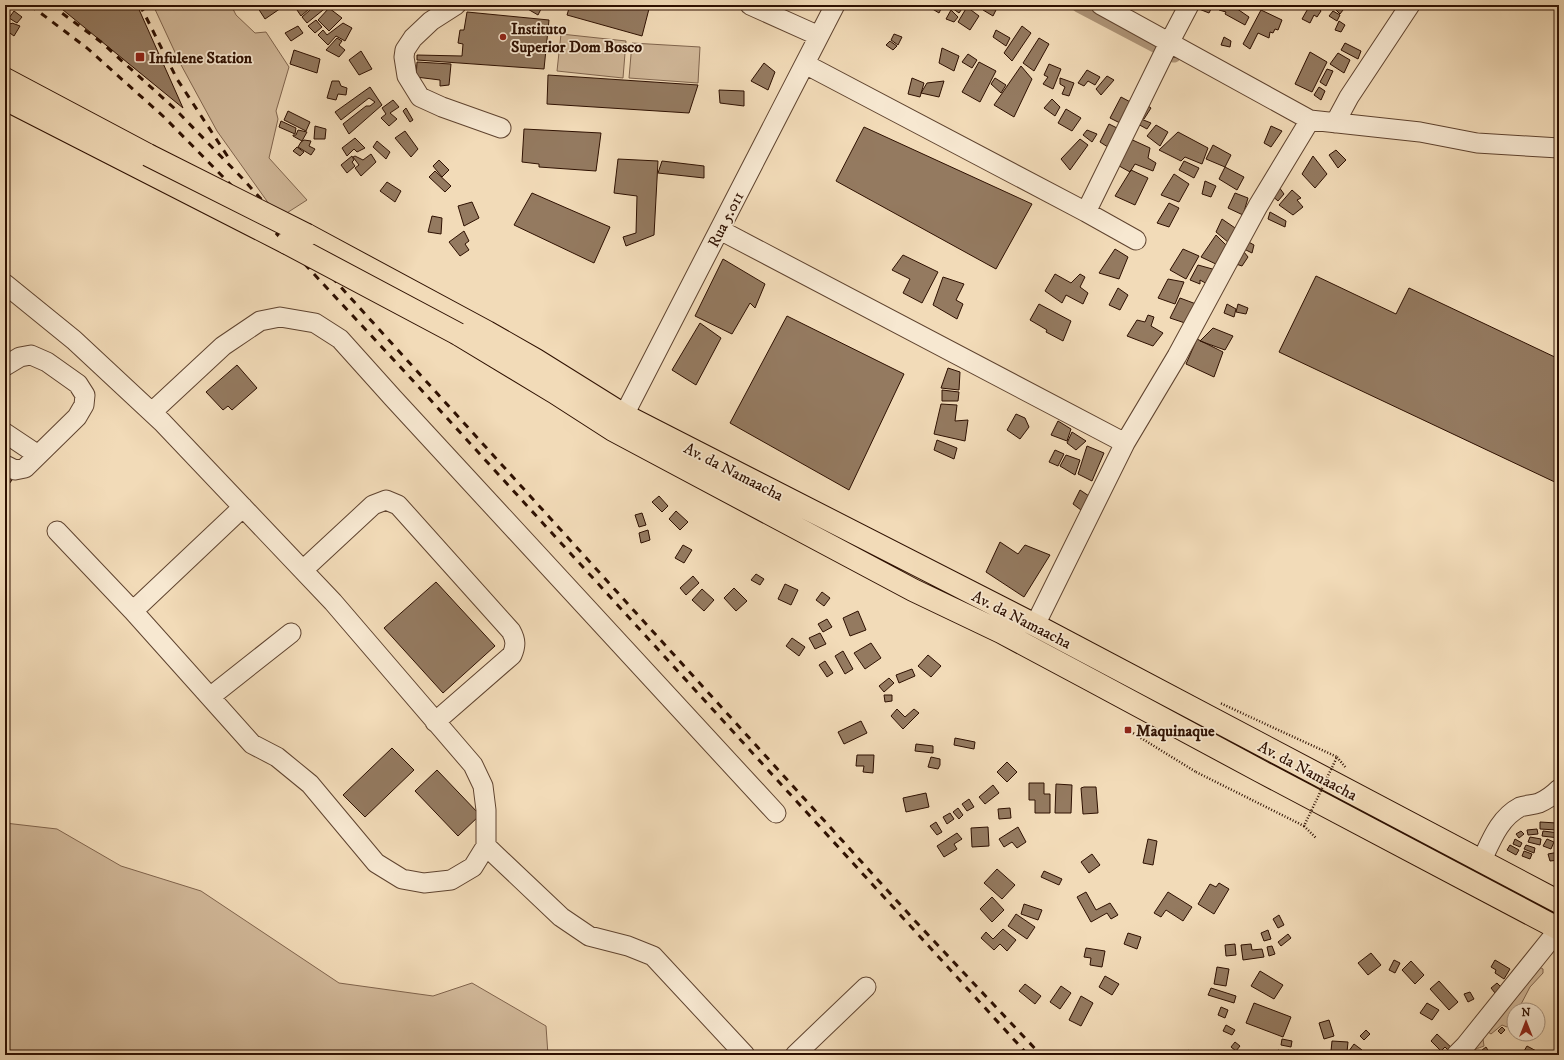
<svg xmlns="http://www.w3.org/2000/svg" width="1564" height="1060" viewBox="0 0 1564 1060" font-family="'IM FELL DW Pica',serif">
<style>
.green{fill:#d1b899;stroke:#80644d}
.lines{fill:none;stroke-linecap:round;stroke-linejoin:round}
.canal{stroke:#af967a;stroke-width:15}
.building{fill:#947a60;stroke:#2e1001}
.minor-casing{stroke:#5f432f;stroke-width:21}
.highway-casing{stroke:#2e1001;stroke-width:24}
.path{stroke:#2e1001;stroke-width:2.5;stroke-dasharray:1 2;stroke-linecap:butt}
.minor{stroke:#f7e8d1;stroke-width:19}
.highway{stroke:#f2dbb8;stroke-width:22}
.rail{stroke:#2e1001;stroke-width:3;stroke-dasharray:7 7;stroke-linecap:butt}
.highway-bridge-casing{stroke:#2e1001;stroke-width:24;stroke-linecap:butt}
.path-bridge{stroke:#2e1001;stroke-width:2.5;stroke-dasharray:1 2;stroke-linecap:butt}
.highway-bridge{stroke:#f2dbb8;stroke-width:22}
.poi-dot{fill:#8f2418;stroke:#f7e8d1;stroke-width:1.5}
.labels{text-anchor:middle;stroke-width:3.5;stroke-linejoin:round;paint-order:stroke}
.poi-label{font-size:16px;font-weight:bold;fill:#2e1001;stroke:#f7e8d1;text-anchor:start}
.street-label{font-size:16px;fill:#2e1001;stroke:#f7e8d1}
</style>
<rect width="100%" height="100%" fill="#f2dbb8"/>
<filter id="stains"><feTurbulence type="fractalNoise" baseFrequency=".005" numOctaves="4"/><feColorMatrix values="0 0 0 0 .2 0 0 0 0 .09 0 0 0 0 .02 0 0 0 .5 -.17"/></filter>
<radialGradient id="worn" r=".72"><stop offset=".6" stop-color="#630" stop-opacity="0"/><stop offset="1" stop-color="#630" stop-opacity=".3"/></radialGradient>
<path class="green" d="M153,5h78l5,10 19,18 11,-1 23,35 -13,44 2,8 -9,39 38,42 -28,18 -62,-87 -37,-68z
M561,34l65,7 -3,37 -66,-7z
M632,43l68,4 -2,36 -69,-5z
M5,823l52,6 64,37 80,25 138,92 94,13 39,-13 74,43 2,29h-543z
M1532,963l11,6v4l-13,14 -12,23h-4v7l-7,10 -5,-2 -11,9 -3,-2 -5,7 1,7c-7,3 -10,2 -14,9h-3l-1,-26 8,-5z"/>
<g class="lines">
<path class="canal" d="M1079,5l95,50"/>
</g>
<path class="building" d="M57,5h80l46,103z
M256,5h28v1l-19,13z
M298,5h9l2,4 -8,7 -6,-9z
M309,5h18l1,1 -21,17 -5,-6 8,-7z
M528,5h15l-5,10 -12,-7z
M570,5h80l-8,31 -75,-21z
M926,5h17l-4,8z
M954,5h9l1,1 -5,7 -7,-5z
M987,5l11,1 -5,10 -10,-6z
M1196,5h17l-4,8 -15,-6z
M1222,5h11v1l16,11 -4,8 -20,-11 1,-2 -7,-2z
M1310,5h9l-1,2 3,4 -4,6 -3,-2 -4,8 -8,-4z
M1335,5h17l-2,4 -4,-3 -6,8 -6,-6z
M967,7l12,9 -9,14 -12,-8z
M329,8l13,10 -13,13 -11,-11z
M951,10l7,7 -4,5 -8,-3z
M1261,10l21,10 -4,10 -3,-1 -2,4 -3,-1 -1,6 -11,-5 -8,16 -7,-5z
M14,11l8,6 -5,6 -8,-5z
M1333,11l7,4 -3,6 -8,-5z
M467,12l82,8 -5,49 -127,-9v-5l45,1 1,-12 -5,-1 2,-13h4z
M316,20l6,7 -7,6 -7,-7z
M7,21l4,3 1,-1 8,3 -6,10 -7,-5 3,-5 -5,-3z
M1339,21l6,4 -4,7 -6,-2z
M343,23l9,5 -7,13 -9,-5 -8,9 -10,-10 5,-5 4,5z
M298,26l5,7 -12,8 -6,-8z
M1022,26l9,7 -19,28 -8,-8z
M996,30l14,8 -4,8 -13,-9z
M894,34l8,3 -4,8 -7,-5z
M1224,37l7,4 -1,6 -9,-2z
M337,38l5,3 -3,4 6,5 -6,7 -13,-7z
M1039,38l10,6 -15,27 -11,-8z
M890,41l7,5 -4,4 -7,-5z
M1345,43l16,8 -3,8 -17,-9z
M942,48l17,8 -5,15 -15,-8z
M294,50l26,9 -3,14 -27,-9z
M361,51l11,18 -13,6 -10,-15z
M1310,52l17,10 -15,30 -17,-8z
M1338,53l12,7 -6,13 -14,-9z
M968,54l9,6 -5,8 -10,-6z
M417,62l34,2 -2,21 -9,1v-6l-24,-3z
M979,62l17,9 -16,31 -18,-10z
M764,63l11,9 -7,18 -17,-9z
M1049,64l12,5 -8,20 -10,-5 5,-7 -4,-2z
M1021,66l11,13 -18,38 -20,-12z
M1327,69l6,2 -7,15 -6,-4z
M1087,70l13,7 -5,8 -7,-4 -4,5 -6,-3z
M548,75l150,10 -9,28 -142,-9z
M1107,76l7,4 -13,15 -5,-6z
M912,78l12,5 -4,14 -12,-3z
M995,78l11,7 -5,8 -10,-9z
M1060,78l14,5 -5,13 -7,-2 3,-7 -5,-3z
M332,81h7l2,5 6,2 -1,7 -8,-1 -2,6 -9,-2z
M944,81l-5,16 -18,-4 6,-10z
M370,87l12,18 -33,29 -6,-10 23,-18h4l5,-4 -6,-4 -28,22 -6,-8z
M1319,87l6,4 -4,9 -7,-5z
M719,90l25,1v15l-24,-3z
M1121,97l15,8 -10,21 -16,-8z
M1052,99l8,8 -5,9 -11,-8z
M393,100l6,7 -9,6 7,6 -8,7 -8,-8 5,-4 -4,-6z
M1144,103l7,5 -7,11 -7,-4z
M406,108l7,12 -3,2 -7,-11z
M1066,109l15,9 -9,13 -14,-8z
M288,111l22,11 -4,9 -22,-11z
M1136,117l15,6 -4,6 -13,-7z
M281,121l15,7 -1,6 -16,-7z
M1109,124l14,7 -9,20 -14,-9z
M1156,125l12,7 -8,14 -13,-10z
M315,126l11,3 -1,10h-11z
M1271,126l11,5 -11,16 -7,-4z
M864,127l168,77 -36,65 -160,-88z
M524,129l77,4 -5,38 -57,-4v-3l-17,-2z
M298,130l9,2 -5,9 -9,-5v-1h3z
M1087,130l10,4 -5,8 -9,-7z
M405,131l13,18 -7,8 -16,-19z
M1178,132l30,16 -6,16 -17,-7 -4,4 -22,-11z
M1126,137l24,11 -2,10 8,5 -3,8 -18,-7 -5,8 -18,-10z
M355,138l10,10 -8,4 -3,-3 -7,7 -5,-8z
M1080,139l8,6 -18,25 -9,-11z
M304,140l7,1 -2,5 6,3 -4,6 -13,-8 3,-5z
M377,141l13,11 -4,7 -13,-12z
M1213,145l18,10 -6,12 -19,-8z
M297,147l7,5 -4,4 -7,-5z
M1336,150l10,10 -8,8 -9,-13z
M371,154l5,8 -15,14 -6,-8 4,-3 -6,-8 2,-1 8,4z
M352,156l2,4 -2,2 3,4 -8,7 -6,-8z
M1313,156l14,18 -12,14 -13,-14z
M618,159l40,2 -4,74 -28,11 -3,-9 13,-4 1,-37 -23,-3z
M439,160l10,10 -7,7 -9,-11z
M662,161l42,5v12l-46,-5z
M1184,161l15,7 -5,10 -15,-8z
M1225,167l19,10 -7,13 -18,-11z
M1131,170l17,8 -13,27 -20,-9z
M435,171l16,15 -6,6 -16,-15z
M1174,174l15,10 -10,18 -18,-7z
M1205,181l11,5 -5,11 -9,-3z
M387,182l14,9 -6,11 -15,-11z
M1276,183l8,11 -6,7 -8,-7z
M1292,190l9,8 -4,2 6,7 -10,8 -14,-10z
M532,193l78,34 -16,36 -80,-38z
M1235,193l13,5 -5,17 -15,-7z
M472,202l7,16 -15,8 -6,-20z
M1169,203l10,5 -10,19 -12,-4z
M1270,212l16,9 -1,6 -17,-8z
M432,216l10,2 -1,16 -13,-2z
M1222,219l16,11 -9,13 -13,-11z
M464,231l5,10 -4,3 4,6 -9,6 -11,-14z
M1216,235l10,10 -8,20 -17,-8z
M1245,240l9,5 -2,8 -12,-6z
M1240,247l8,10 -6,9 -6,-2z
M1115,249l13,8 -9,22 -20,-6z
M1183,249l16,7 -13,23 -16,-9z
M903,255l35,17 -16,31 -19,-10 7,-14 -18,-9z
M723,259l42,25 -10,24 -5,-5 -18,31 -37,-18z
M1198,265l18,5 -7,15 -9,-5v4l-10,-4z
M1055,274l16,9 9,-9 5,3 -5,10 8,6 -5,11 -17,-9 -4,8 -17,-12z
M1316,276l80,38 13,-26 150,71v125l-280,-132z
M943,277l21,7 -8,16 7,4 -6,15 -24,-14z
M1168,279l16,3 -9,22 -17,-6z
M1118,288l10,7 -8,15 -11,-5z
M1180,298l16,6 -11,19 -15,-5z
M1039,304l32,17 -8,20 -17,-9 1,-2 -17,-10z
M1227,304l9,5 -2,8 -10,-4z
M1238,304l10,4 -2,6 -10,-2z
M1148,315l6,2 -3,9 12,7 -10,13 -26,-10 10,-16 8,2z
M787,316l117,58 -55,116 -119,-67z
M700,323l21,15 -25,47 -24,-15z
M1213,328l20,8 -8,14 -25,-9z
M1197,339l26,13 -9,25 -28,-13z
M237,365l20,23 -25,22 -4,-4 -5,4 -17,-18z
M948,368l12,4 -1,18 -18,-2z
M942,390l17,2 -1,9h-16z
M941,404l16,1 -2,16 13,-1 -3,21 -31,-7z
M1016,414l9,4 4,9 -9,12 -13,-9z
M1058,421l13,8 -4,12 -16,-6z
M1072,432l14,9 -10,9 -9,-7z
M937,440l20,8 -3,11 -20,-9z
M1087,446l17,7 -12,28 -14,-7z
M1055,450l9,4 -6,12 -9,-4z
M1066,455l14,5 -5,15 -15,-9z
M5,469l10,7 -9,12 -1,-1z
M1080,490l12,8 -11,12 -8,-6z
M659,496l9,10 -6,6 -10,-10z
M676,511l12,11 -8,8 -11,-11z
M642,513l4,12 -7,2 -4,-12z
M648,530l2,10 -9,3 -2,-10z
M1000,542l18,12 7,-9 25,10 -26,42 -38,-25z
M683,545l9,5 -8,13 -9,-5z
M756,574l8,5 -4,6 -9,-5z
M693,576l6,7 -13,12 -6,-7z
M436,582l59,64 -52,47 -59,-65z
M785,584l13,6 -7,15 -13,-6z
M734,588l13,13 -11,10 -12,-13z
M702,589l12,11 -10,11 -12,-11z
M822,592l8,6 -6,8 -8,-6z
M858,611l8,19 -16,6 -7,-18z
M827,619l5,8 -9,5 -5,-8z
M820,633l6,11 -11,5 -6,-11z
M792,638l13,9 -6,9 -13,-10z
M871,643l10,15 -16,11 -11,-16z
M843,651l10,18 -8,5 -10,-18z
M928,655l13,11 -10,11 -13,-11z
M825,661l8,12 -6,4 -8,-12z
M912,669l3,7 -16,7 -3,-8z
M889,678l5,5 -10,9 -5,-6z
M884,695h8v6l-7,1z
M897,709l8,8 9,-8 5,4 -16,16 -12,-13z
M861,721l6,12 -23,11 -6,-12z
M955,738l20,4 -1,7 -20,-4z
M916,744l17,2v7l-18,-2z
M392,748l22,22 -49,47 -22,-22z
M857,755h17l-1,18 -10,-1 1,-6h-8z
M931,757l9,2v6l-2,4 -10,-2z
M1007,762l10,10 -10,10 -10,-10z
M437,770l43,45 -22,21 -43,-45z
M1029,783h15v11h6v19h-15v-13h-6z
M1056,784l16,1 -1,28h-16z
M993,785l6,8 -14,11 -6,-7z
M1084,787h12l2,26 -15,1 -2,-26z
M926,793l3,14 -23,5 -3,-14z
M969,799l5,8 -7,4 -5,-7z
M958,808l5,7 -4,4 -6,-7z
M1010,808l1,10 -12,1 -1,-10z
M950,813l4,6 -7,5 -4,-7z
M936,822l6,10 -5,3 -7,-9z
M1540,822l17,1v7l-17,-1z
M988,827l1,19 -17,1 -1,-19z
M1018,827l8,15 -9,6 -5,-6 -8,5 -5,-8z
M1537,829l1,5 -10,1 -1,-5z
M1521,831l3,3 -5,4 -3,-4z
M1543,831l16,2v5l-17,-2z
M957,833l5,6 -8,5 3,5 -13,8 -7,-11z
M1530,837l11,2 -1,6 -12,-3z
M1148,839l9,2 -4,24 -10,-2z
M1515,839l7,4 -2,4 -7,-3z
M1547,839l7,3 -3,7 -8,-3z
M1510,845l9,5 -3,5 -9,-5z
M1526,845l9,3 -1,5 -10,-4z
M1524,851l8,3 -2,5 -8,-3z
M1559,852v8l-9,1 -2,-7z
M1092,854l8,11 -11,8 -8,-11z
M997,869l18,16 -13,14 -18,-16z
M1044,871l18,8 -3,6 -18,-8z
M1219,883l10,6 -15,25 -16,-10 12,-20 6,3z
M1086,892l10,18 14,-7 8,12 -7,4 -4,-6 -16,9 -14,-25z
M1168,892l24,15 -9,14 -17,-11 -5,7 -7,-4z
M992,897l12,13 -12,12 -12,-13z
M1024,904l18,6 -4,10 -17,-6z
M1016,914l19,13 -8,12 -19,-13z
M1279,915l5,10 -6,3 -5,-9z
M1003,929l13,11 -9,11 -7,-7 -6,6 -13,-12 5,-6 7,7z
M1268,930l3,9 -7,2 -3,-8z
M1128,933l13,4 -4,12 -13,-5z
M1288,934l3,4 -10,8 -3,-4z
M1235,944l1,11 -10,1 -1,-11z
M1251,944l1,6 10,-1 2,8 -21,3 -2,-15z
M1272,946l3,8 -6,2 -2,-9z
M1086,948l19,3 -3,16 -12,-2 1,-7 -7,-1z
M1371,953l10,12 -13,10 -10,-12z
M1394,960l6,3 -5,10 -6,-3z
M1495,960l15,9 -6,10 -9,-6 1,-3 -5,-3z
M1411,961l13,14 -9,9 -13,-14z
M1217,967l12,2 -3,17 -12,-2z
M1260,971l23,14 -9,14 -23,-13z
M1105,976l14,8 -7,11 -13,-8z
M1439,981l19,21 -9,8 -19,-21z
M1497,983l4,4 -6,6 -4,-5z
M1025,984l16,12 -6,8 -16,-13z
M1061,986l10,7 -11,16 -10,-7z
M1211,988l25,8 -2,7 -26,-8z
M1470,992l4,7 -6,3 -4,-8z
M1081,996l12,7 -12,23 -12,-6z
M1254,1003l37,14 -8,20 -37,-14z
M1427,1003l12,7 -7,10 -12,-7z
M1221,1007l7,3 -3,8 -7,-3z
M1329,1020l5,16 -10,3 -5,-16z
M1226,1025l9,5 -3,5 -9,-4z
M1502,1027l3,3 -4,4 -3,-3z
M1366,1030l4,4 -6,6 -4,-4z
M1437,1034l17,16 -3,3 -6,-6 -4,4 -10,-10z
M1282,1039l10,2 -1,6 -10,-2z
M1332,1041l16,1 -1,10 -16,-1z
M1235,1042l5,4 -4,5 -5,-4z
M1354,1044l8,6 -3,5h-13z
M1527,1046l13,7 -1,2h-8l-7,-4z
M1486,1047l5,8h-6l-3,-5z
M1188,1050l6,5h-11z
M1278,1050l9,3 -1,2h-9z
M1397,1051l1,4h-12z"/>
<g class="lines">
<g class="minor-casing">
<path id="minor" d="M456,5l-25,16 -18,17 -8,12 -1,7 3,19 13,21 22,10 59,21
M750,5l69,31
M1101,5l209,115 110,12 57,11 82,5
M805,64l281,148 50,28
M1335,123l14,-26 61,-92
M1086,212l83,-169 20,-38
M720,230l405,213
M5,284l69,56 88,82 171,180 140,163 10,21 3,24v36
M5,366l15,-9 11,-2 16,7 31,22 7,11 -1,10 -7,12 -52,51 -10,2 -10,-5
M152,412l71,-66 37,-25 20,-4 35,6 25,16 53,59 383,415
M615,427l9,-12 211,-410
M5,433l33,22
M243,507l-110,104 119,133 25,13 33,27 66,79 26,16 22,4 27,-3 22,-13 13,-21 75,71 28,19 39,10 25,10 92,99
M57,531l76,80
M303,570l70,-65 13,-5 12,5 113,126c5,9 5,15 1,24l-77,67
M1035,625l90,-182 52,-87 81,-150 52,-86
M210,697l81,-64
M1481,862c10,-21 18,-44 39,-55 6,-2 13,-2 19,-4 7,-3 15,-9 20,-14
M795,1055l71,-68
M1456,1055l9,-9 94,-117"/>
</g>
<g class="highway-casing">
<path id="highway" d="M5,79l143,76
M5,99l282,144
M307,235l180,97 49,28 88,55 411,210 524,277
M458,334l96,58 59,38 300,160 88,42 88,47 171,92 299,158"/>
</g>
<path class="path" d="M1128,730l68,42
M1337,757l9,11
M1304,826l12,12"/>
<use href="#minor" class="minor"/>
<use href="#highway" class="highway"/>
<path class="rail" d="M30,5l57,43 77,69 70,71 171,184 623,683
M51,5l50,37 73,66 68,70 675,745 124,132
M140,5l37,74 53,81"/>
<g class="highway-bridge-casing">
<path id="highway-bridge" d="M148,155l159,80
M287,243l171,91"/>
</g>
<path class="path-bridge" d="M1196,772l108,54 33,-69 -117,-54"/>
<use href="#highway-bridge" class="highway-bridge"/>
</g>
<g class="poi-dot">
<circle cx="503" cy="37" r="4"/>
<rect x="135" y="52" width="10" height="10" rx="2"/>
<rect x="1124" y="726" width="8" height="8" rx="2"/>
</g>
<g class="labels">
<g class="poi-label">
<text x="511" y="34">Instituto<tspan x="511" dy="18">Superior Dom Bosco</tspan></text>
<text x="149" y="63">Infulene Station</text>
<text x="1136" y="736">Maquinaque</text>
</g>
<g class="street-label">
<text transform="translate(725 219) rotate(-63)" y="6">Rua 5.011</text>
<text transform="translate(734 471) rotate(27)" y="6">Av. da Namaacha</text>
<text transform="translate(1022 619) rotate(27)" y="6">Av. da Namaacha</text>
<text transform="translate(1308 770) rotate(28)" y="6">Av. da Namaacha</text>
</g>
</g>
<rect width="1564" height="1060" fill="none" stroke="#f2dbb8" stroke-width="20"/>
<rect x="6" y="6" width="1552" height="1048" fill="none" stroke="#2e1001" stroke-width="2"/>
<rect x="10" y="10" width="1544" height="1040" fill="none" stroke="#2e1001"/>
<g transform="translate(1526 1022)"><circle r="19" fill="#f7e8d1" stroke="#a7927e"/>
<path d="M0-3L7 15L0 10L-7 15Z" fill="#8f2418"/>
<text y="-6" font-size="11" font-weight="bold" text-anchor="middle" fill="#2e1001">N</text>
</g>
<rect width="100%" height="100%" filter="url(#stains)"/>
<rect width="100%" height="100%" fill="url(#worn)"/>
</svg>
